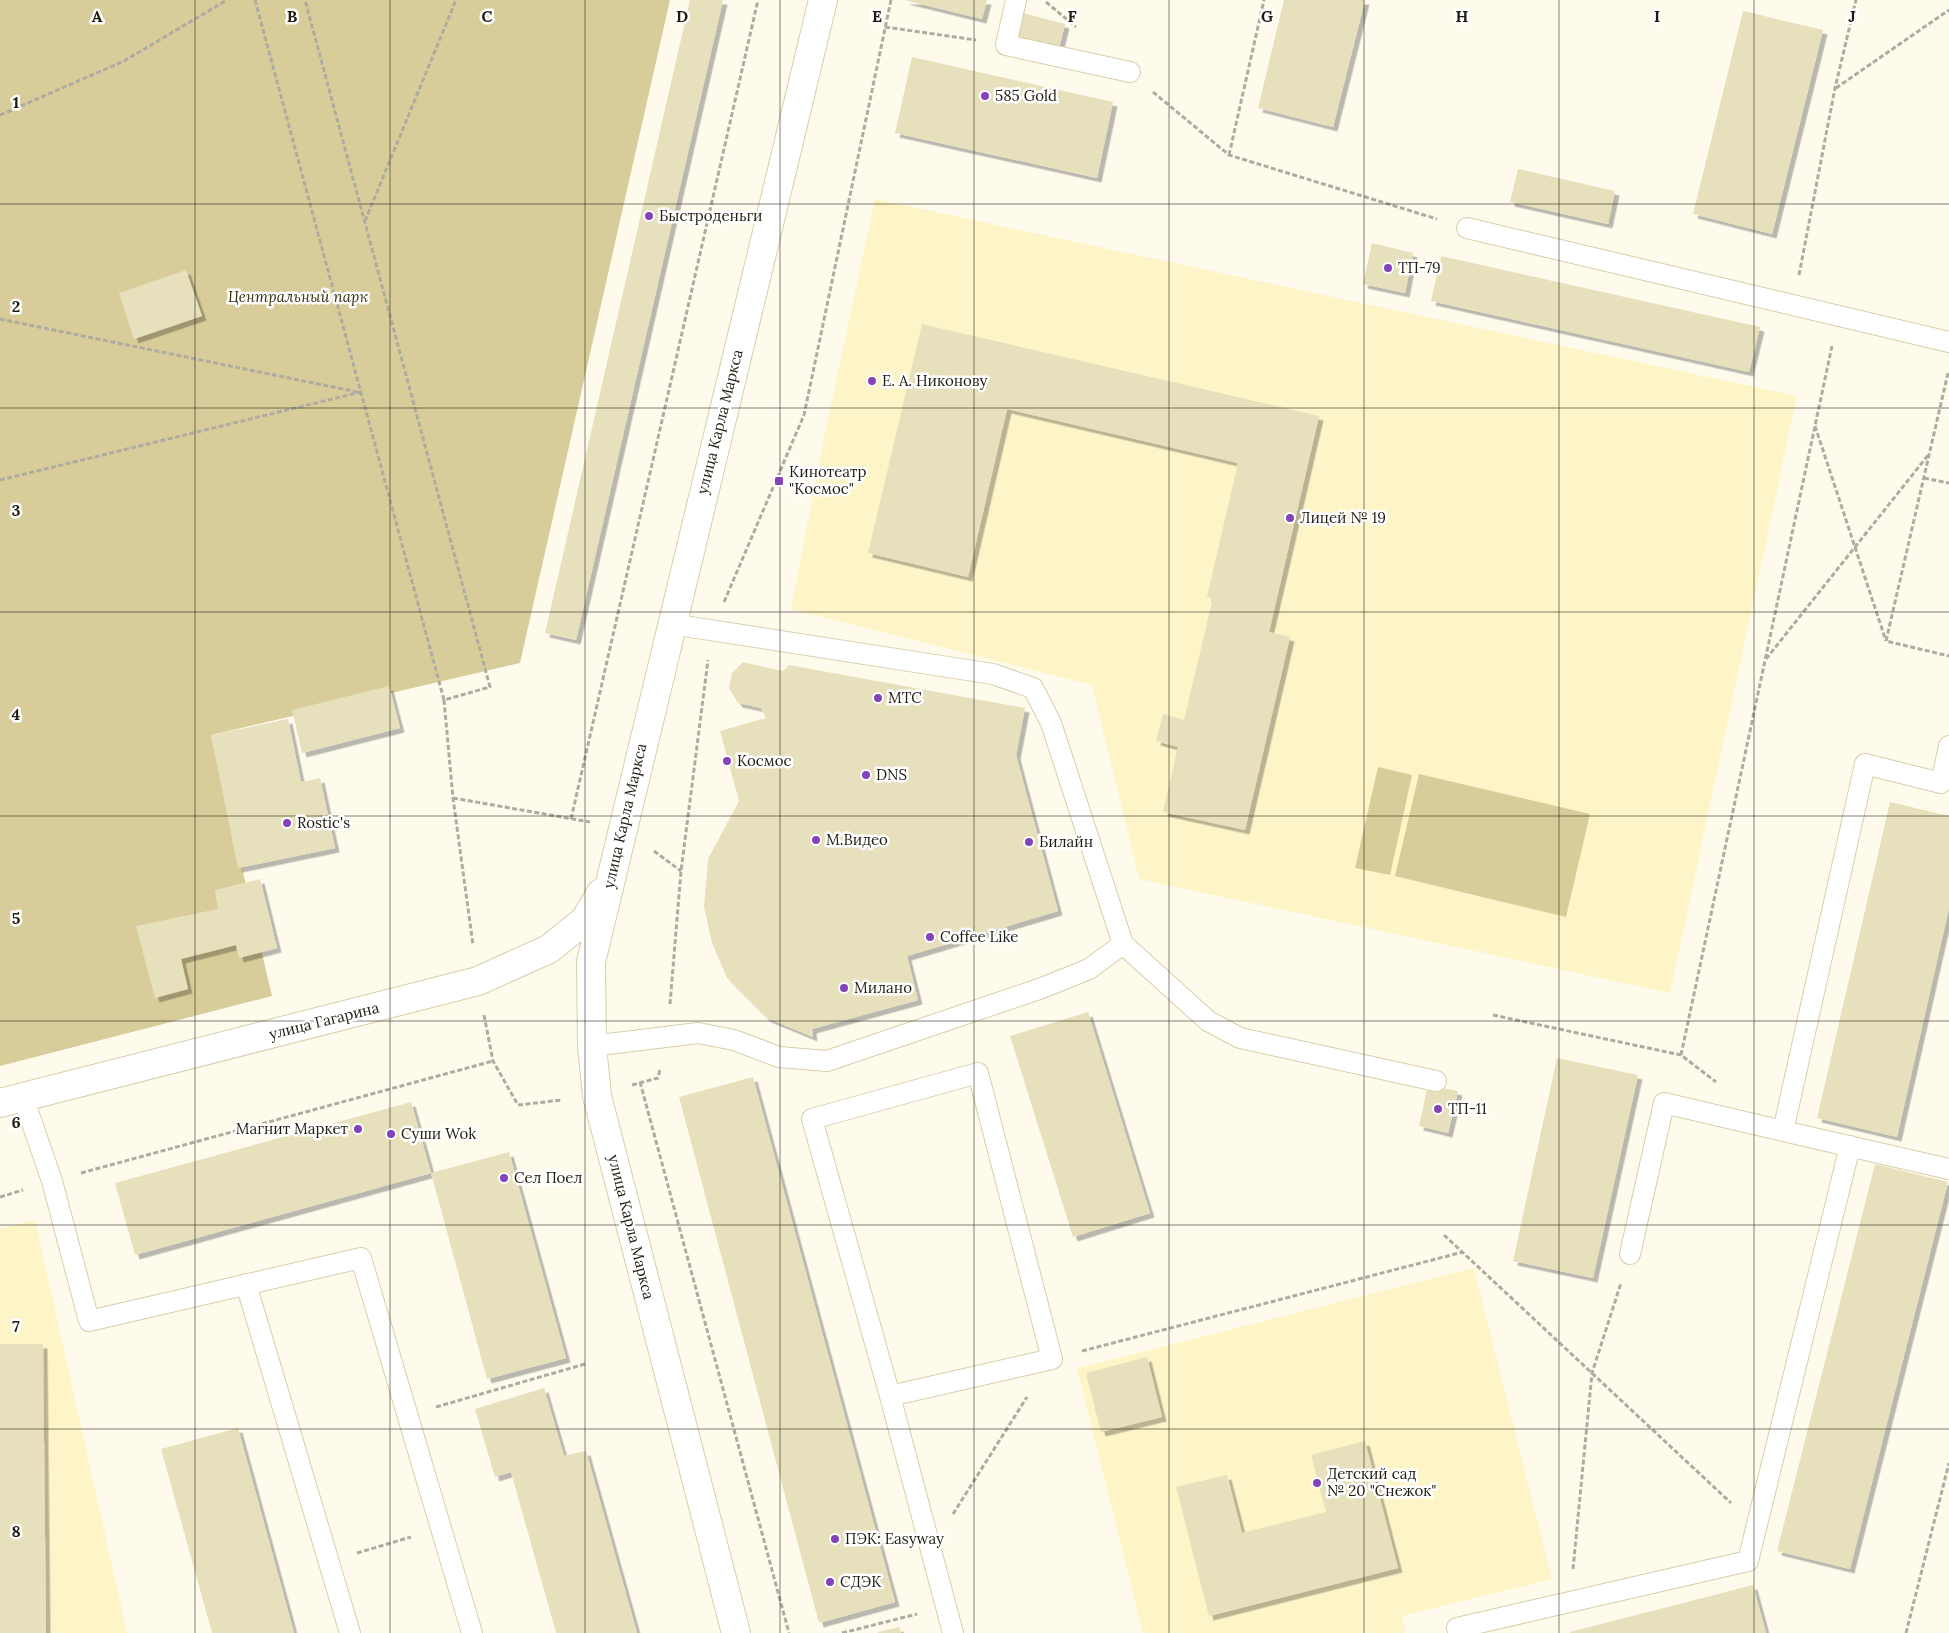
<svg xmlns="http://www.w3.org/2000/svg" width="1949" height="1633" viewBox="0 0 1949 1633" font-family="Lora,serif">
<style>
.built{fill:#fdf4c8}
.green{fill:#d8cd9a}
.building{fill:#e7e0bc;filter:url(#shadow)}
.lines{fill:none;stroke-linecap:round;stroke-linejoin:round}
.service-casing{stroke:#d7cfac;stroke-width:22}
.secondary-casing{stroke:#d7cfac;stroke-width:30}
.path{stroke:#afac9f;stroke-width:3;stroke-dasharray:5 2.5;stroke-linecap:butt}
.service{stroke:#fff;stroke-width:20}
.secondary{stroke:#fff;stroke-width:28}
.grid{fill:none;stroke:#1f1c0f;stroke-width:1;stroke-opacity:0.55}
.poi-dot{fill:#8443b8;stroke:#fff;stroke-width:2}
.labels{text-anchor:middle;stroke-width:5;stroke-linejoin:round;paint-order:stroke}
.poi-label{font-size:15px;fill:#1f1c0f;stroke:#fff;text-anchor:start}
.park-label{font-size:15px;font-style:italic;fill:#373011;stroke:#fff}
.street-label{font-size:15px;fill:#1f1c0f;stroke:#fff}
.grid-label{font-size:16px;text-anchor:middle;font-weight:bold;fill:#1f1c0f;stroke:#fff;stroke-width:5;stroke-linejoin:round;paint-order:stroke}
</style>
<defs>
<filter id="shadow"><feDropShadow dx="4.5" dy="4.5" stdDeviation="0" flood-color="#0004"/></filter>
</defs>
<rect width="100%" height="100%" fill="#fefbed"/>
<path class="built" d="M875,199l922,197 -127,597 -531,-114 -47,-194 -301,-76 35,-181z
M35,1220l92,413h-127v-404z
M1474,1268l78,311 -150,37 4,17h-263l-66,-265z"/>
<path class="green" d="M0,0h670l-150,663 -309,72 61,261 -272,70z
M1378,767l34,8 -22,100 -35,-7z
M1419,774l171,40 -24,103 -171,-41z"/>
<path class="building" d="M690,0h33l-147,640 -31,-7z
M904,0h83l-5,19z
M1284,0h81l-32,127 -75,-19z
M1743,11l80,19 -51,204 -79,-20z
M1023,13l42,11 -6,24 -43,-10z
M912,57l201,45 -16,76 -202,-45z
M1518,169l97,22 -7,33 -98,-22z
M1372,243l41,10 -8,40 -42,-9z
M1441,256l319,71 -11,45 -318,-71z
M186,270l16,46 -68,23 -15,-46z
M922,324l397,92 -50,216 21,5 -45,193 -82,-18 15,-65 -22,-6 7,-27 21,6 29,-122 -6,-1 31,-134 -231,-54 -39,168 -100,-24z
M743,662l40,9 6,-6 236,43 -9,47 42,156 -151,45 11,44 -106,29 1,8 -46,-19 -40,-40 -15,-35 -8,-36 4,-48 31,-58 -19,-70 46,-13 -5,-10 -23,-5 -9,-15 3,-15z
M389,686l11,42 -98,25 -10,-43z
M288,719l13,63 19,-4 15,70 -97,20 -27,-133z
M1890,802l59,14v92l-52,229 -80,-19z
M260,879l17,69 -38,10 -3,-13 -55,14 7,30 -33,9 -19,-72 82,-17 -3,-19z
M1088,1012l62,201 -77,24 -63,-201z
M1557,1058l81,17 -45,203 -80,-17z
M753,1077l142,525 -76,21 -140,-526z
M1428,1085l30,6 -10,42 -29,-7z
M411,1102l20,71 -296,82 -20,-72z
M509,1152l57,206 -79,21 -56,-206z
M1875,1164l73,18 -98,387 -73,-18z
M0,1344h43l3,289h-46z
M1147,1357l15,60 -61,15 -15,-59z
M544,1388l20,68 22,-5 51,182h-81l-45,-161 -16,5 -20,-68z
M238,1428l56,205h-82l-51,-184z
M1365,1441l33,127 -189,48 -33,-129 51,-12 15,58 84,-21 -15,-57z
M1753,1585l13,48h-196v-1z
M899,1627l2,6h-23v-1z"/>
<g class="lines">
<g class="service-casing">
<path id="service" d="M1016,0l-10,45 124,27
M1467,228l482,114
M671,624l322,50 40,14 18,35 72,221 85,77 32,17 196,43
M1949,746l-8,37 -76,-19 -82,367 166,38
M592,1046l106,-13 36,7 45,17 48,4 215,-73 47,-19 34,-25
M23,1097l29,84 37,140 272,-63 111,375
M1630,1254l34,-151 119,28
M246,1284l104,349
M890,1396l162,-37 -74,-286 -166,46 78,277 63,237
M1457,1628l291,-67 102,-415"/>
</g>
<g class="secondary-casing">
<path id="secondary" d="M0,1103l478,-122 71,-32 36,-29 16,-27
M736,1633l-139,-537 -5,-50 -1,-84 232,-962"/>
</g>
<path class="path" d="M255,0l189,700 46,-13 -185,-687
M1046,2l30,25
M885,27l91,13
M1836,88l113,-78
M1153,92l76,63 208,64
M0,115l124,-54 103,-61
M1229,155l35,-155
M365,221l91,-221
M1799,275l36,-187 21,-88
M0,319l358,73
M1948,373l-62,268 63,15
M1815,426l71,215
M1924,478l25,5
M0,480l361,-88
M724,602l80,-187 87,-415
M1766,659l163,-205
M444,700l9,98 20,147
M453,798l137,24
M571,819l187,-819
M654,851l27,20
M670,1004l11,-133 27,-211
M484,1015l9,46 25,44 44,-5
M1493,1015l188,40 35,27
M1681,1055l151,-709
M640,1082l149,551
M632,1085l26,-7 2,-9
M81,1173l412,-112
M0,1197l23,-7
M1444,1235l287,268
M1082,1351l381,-99
M436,1407l149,-43
M953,1514l74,-117
M357,1553l54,-16
M1573,1569l19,-196 29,-90
M842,1633l75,-19
M1906,1633l43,-170"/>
<use href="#service" class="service"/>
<use href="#secondary" class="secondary"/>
</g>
<path class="grid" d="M195,0v1633M390,0v1633M585,0v1633M780,0v1633M974,0v1633M1169,0v1633M1364,0v1633M1559,0v1633M1754,0v1633M0,204h1949M0,408h1949M0,612h1949M0,816h1949M0,1021h1949M0,1225h1949M0,1429h1949"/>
<g class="poi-dot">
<circle cx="985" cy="96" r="5"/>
<circle cx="649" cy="216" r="5"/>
<circle cx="1388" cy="268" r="5"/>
<circle cx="872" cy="381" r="5"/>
<rect x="774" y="476" width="10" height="10" rx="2.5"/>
<circle cx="1290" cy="518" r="5"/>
<circle cx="878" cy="698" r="5"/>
<circle cx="727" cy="761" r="5"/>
<circle cx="866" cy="775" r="5"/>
<circle cx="287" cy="823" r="5"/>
<circle cx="816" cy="840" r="5"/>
<circle cx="1029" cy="842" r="5"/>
<circle cx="930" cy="937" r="5"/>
<circle cx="844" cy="988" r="5"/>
<circle cx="1438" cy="1109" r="5"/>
<circle cx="358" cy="1129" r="5"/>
<circle cx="391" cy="1134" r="5"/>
<circle cx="504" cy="1178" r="5"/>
<circle cx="1317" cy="1483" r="5"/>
<circle cx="835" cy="1539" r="5"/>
<circle cx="830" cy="1582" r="5"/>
</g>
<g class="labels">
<g class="poi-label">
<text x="995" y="101">585 Gold</text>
<text x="659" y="221">Быстроденьги</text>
<text x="1398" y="273">ТП-79</text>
<text x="882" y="386">Е. А. Никонову</text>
<text x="789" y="477">Кинотеатр<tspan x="789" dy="17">"Космос"</tspan></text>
<text x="1300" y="523">Лицей № 19</text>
<text x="888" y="703">МТС</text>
<text x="737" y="766">Космос</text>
<text x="876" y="780">DNS</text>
<text x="297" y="828">Rostic's</text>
<text x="826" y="845">М.Видео</text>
<text x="1039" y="847">Билайн</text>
<text x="940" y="942">Coffee Like</text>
<text x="854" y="993">Милано</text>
<text x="1448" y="1114">ТП-11</text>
<text x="348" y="1134" text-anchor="end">Магнит Маркет</text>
<text x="401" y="1139">Суши Wok</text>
<text x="514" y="1183">Сел Поел</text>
<text x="1327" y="1479">Детский сад<tspan x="1327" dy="17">№ 20 "Снежок"</tspan></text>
<text x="845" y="1544">ПЭК: Easyway</text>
<text x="840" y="1587">СДЭК</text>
</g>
<g class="park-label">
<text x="298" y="302">Центральный парк</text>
</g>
<g class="street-label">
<text transform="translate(720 422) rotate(-76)" y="5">улица Карла Маркса</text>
<text transform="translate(625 816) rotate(-77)" y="5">улица Карла Маркса</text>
<text transform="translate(324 1021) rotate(-14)" y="5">улица Гагарина</text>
<text transform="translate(631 1227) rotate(76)" y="5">улица Карла Маркса</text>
</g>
</g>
<g class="grid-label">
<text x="97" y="22">A</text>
<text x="292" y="22">B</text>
<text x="487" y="22">C</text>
<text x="682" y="22">D</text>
<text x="877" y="22">E</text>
<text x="1072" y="22">F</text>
<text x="1267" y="22">G</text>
<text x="1462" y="22">H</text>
<text x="1657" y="22">I</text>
<text x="1852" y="22">J</text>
<text x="16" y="108">1</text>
<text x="16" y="312">2</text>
<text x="16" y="516">3</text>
<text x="16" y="720">4</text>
<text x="16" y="924">5</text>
<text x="16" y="1128">6</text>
<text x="16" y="1332">7</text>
<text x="16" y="1537">8</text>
</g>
</svg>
